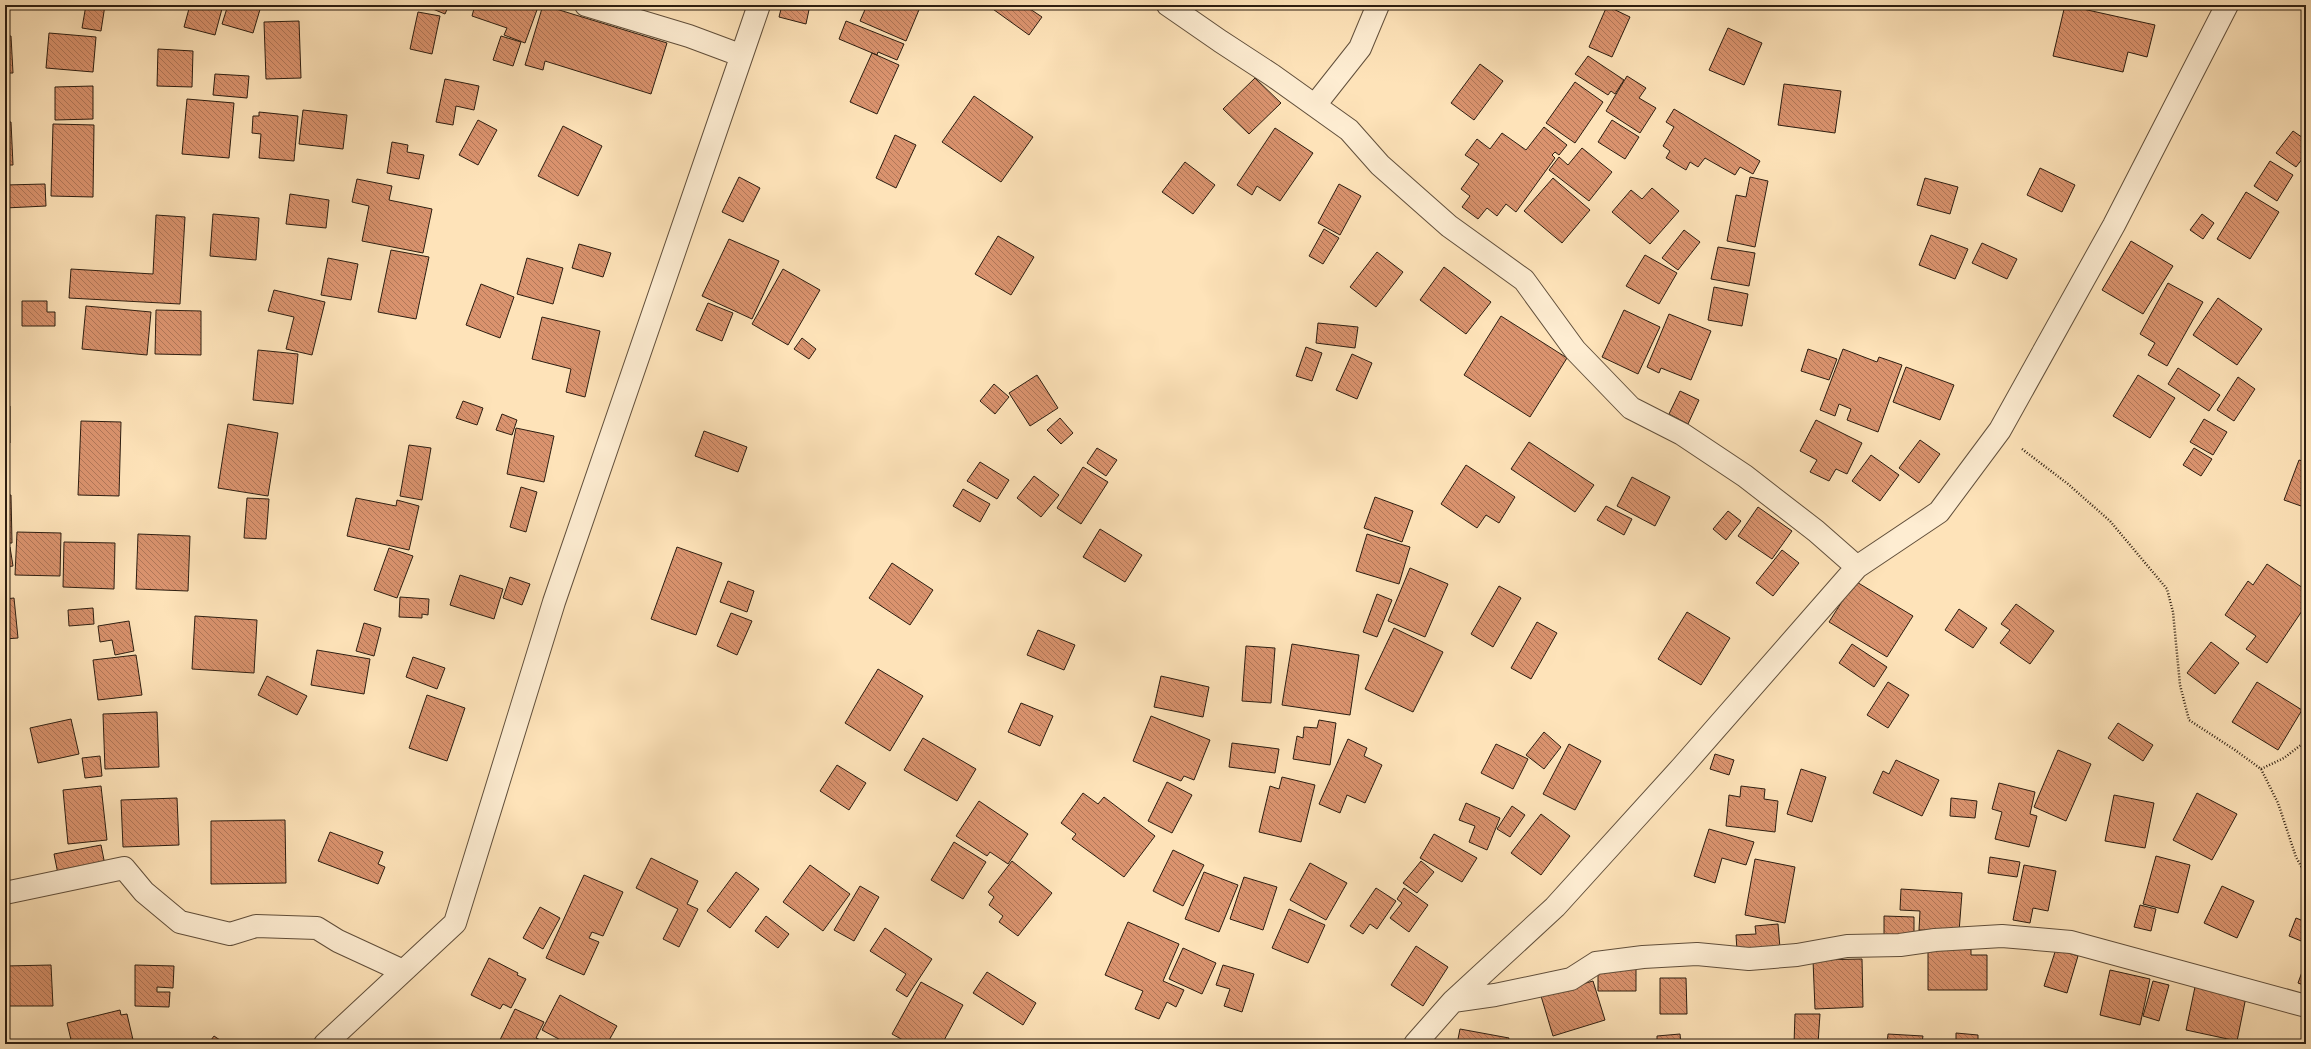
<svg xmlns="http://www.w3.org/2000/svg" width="2311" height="1049" viewBox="0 0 2311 1049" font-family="'IM FELL Great Primer',serif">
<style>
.building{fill:url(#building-back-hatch);stroke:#2d1e11}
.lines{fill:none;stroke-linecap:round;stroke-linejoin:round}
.minor-casing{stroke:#614f3b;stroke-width:24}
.path{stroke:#2d1e11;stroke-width:2.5;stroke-dasharray:1 2;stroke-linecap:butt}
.minor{stroke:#feedd2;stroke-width:22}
</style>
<defs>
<pattern id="building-back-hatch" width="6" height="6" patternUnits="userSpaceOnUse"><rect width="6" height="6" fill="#da936e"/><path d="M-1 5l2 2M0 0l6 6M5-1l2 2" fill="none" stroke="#b17759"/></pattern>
</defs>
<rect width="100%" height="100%" fill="#fee3b9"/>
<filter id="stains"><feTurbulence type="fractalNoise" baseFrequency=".005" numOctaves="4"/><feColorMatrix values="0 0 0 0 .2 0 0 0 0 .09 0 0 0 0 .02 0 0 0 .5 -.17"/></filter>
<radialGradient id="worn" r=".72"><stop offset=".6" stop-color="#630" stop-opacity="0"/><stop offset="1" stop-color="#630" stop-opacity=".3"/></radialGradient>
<path class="building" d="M86,5h19l-4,26 -19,-3z
M190,5h33l-8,30 -31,-8z
M228,5l33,1 -8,27 -31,-9z
M423,5h26l-4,9z
M475,5h58l5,2 -13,36 -21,-8 3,-7 -35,-12z
M543,5l124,38 -16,51 -106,-33 -2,9 -18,-5z
M782,5h28l-4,19 -27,-7z
M867,5h54l-15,36 -46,-20z
M992,5h32l18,12 -13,18 -39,-28z
M2065,5l90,20 -8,32 -19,-5 -5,20 -70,-16z
M2165,5h10l-3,4z
M1607,6l23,11 -18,40 -23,-10z
M418,12l22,4 -8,38 -22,-5z
M299,21l2,57 -35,1 -2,-57z
M846,21l58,23 -7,16 -19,-8 -1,3 -38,-16z
M1728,28l34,15 -18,42 -35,-15z
M49,33l47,4 -3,35 -47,-4z
M5,36h6l2,37h-8z
M501,36l20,6 -8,24 -20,-6z
M158,49l35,2 -1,36 -35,-1z
M872,53l27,12 -22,49 -27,-12z
M1588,56l36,24 -9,14 -4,-3 -3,4 -33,-21z
M1480,64l23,17 -29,39 -23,-17z
M215,74l34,2 -2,22 -34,-3z
M1627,76l19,12 -7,10 17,10 -16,25 -34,-22z
M1255,78l26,25 -32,31 -26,-25z
M445,79l34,7 -5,24 -18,-4 -3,19 -17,-3z
M1575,82l28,20 -28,41 -29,-20z
M1784,84l57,7 -6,42 -57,-8z
M93,86v33l-38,1v-33z
M974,96l59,41 -32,45 -59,-40z
M187,99l47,4 -5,55 -47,-4z
M1674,109l86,52 -7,13 -13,-7 -5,8 -30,-17 -7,9 -8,-5 -4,8 -20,-12 4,-7 -7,-5 11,-19 -8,-5z
M303,110l44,5 -4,34 -44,-5z
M259,112l39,4 -4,45 -35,-3 2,-24 -9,-1 1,-17h6z
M478,120l19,10 -19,35 -19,-10z
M1612,120l27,17 -14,22 -27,-17z
M5,122h6l2,43h-8z
M53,124l41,1 -1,72 -42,-1z
M563,126l39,20 -24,50 -40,-20z
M1544,127l23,18 -8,10 -4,-3 -3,3 3,3 -39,54 -10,-8 -9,12 -10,-8 -9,11 -16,-12 8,-11 -9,-7 18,-25 -14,-9 12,-16 13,10 12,-16 24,17z
M1275,128l38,25 -33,48 -23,-15 -5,9 -15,-10z
M2293,131l13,9v14l-10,13 -20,-14z
M895,135l21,10 -20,43 -20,-10z
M392,142l16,3 -1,7 17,3 -5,24 -32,-6z
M1582,148l30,24 -23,29 -40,-31 10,-13 9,8z
M2270,161l23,14 -16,26 -23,-15z
M1185,162l30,23 -22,29 -31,-22z
M2040,168l35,17 -13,27 -35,-17z
M739,177l21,11 -17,34 -21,-10z
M1750,177l18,4 -13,66 -28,-6 9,-46 10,2z
M1553,178l37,32 -28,33 -38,-32z
M1925,178l33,9 -8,27 -33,-9z
M357,179l35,7 -3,14 43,9 -9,44 -61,-12 7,-35 -17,-4z
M45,184l1,22 -41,2v-23z
M1339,184l22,12 -21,39 -22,-12z
M1652,188l27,23 -29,33 -38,-32 19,-22 11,9z
M2246,192l33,20 -29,47 -33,-20z
M290,194l39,6 -3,28 -40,-4z
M213,214l46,4 -3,42 -46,-4z
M2202,214l12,9 -11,16 -13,-9z
M156,215l29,2 -5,87 -111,-6 2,-29 82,5z
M1324,229l15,9 -16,26 -14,-8z
M1684,230l16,12 -22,28 -16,-12z
M1931,235l37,14 -13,30 -36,-14z
M998,236l36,21 -23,38 -36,-21z
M729,239l50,22 -27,58 -50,-23z
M2131,241l42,25 -30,48 -41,-24z
M1982,243l35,16 -10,20 -35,-16z
M579,244l32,9 -8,24 -31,-9z
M1718,247l37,6 -6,33 -38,-7z
M391,250l38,7 -13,62 -38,-7z
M1377,252l26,20 -27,35 -26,-20z
M1645,255l32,18 -18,31 -33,-18z
M328,258l30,6 -7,36 -30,-5z
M527,258l36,10 -10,36 -36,-10z
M1444,267l47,35 -25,32 -46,-34z
M783,269l37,21 -32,55 -36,-21z
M2168,283l35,19 -36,64 -19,-11 7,-12 -15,-9z
M481,284l33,13 -14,41 -34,-13z
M1714,287l34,7 -6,32 -34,-6z
M274,290l51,12 -13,53 -26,-6 8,-32 -26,-6z
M2218,298l44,31 -25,36 -44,-30z
M22,301h25v11h8v14h-33z
M708,303l25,10 -11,28 -26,-11z
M86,306l65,6 -4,43 -65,-6z
M156,310l45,1v44l-46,-1z
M1624,310l36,17 -22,47 -36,-17z
M1669,314l42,17 -20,49 -30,-12 -2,5 -12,-6z
M1501,316l66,42 -37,59 -66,-42z
M542,317l58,14 -15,66 -19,-5 5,-23 -39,-10z
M1318,323l40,4 -3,21 -39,-5z
M802,338l14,11 -7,10 -15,-10z
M1306,347l16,6 -10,28 -16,-5z
M1808,349l29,10 -8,21 -28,-9z
M1843,349l34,13 2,-5 23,8 -24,67 -31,-12 4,-11 -12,-5 -4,12 -15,-6z
M258,350l40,4 -5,50 -40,-4z
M1352,354l20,9 -15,36 -21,-9z
M1906,367l48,18 -14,35 -47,-18z
M2178,368l42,27 -11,16 -41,-27z
M1037,375l21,33 -28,18 -21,-33z
M2138,375l37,23 -25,40 -37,-22z
M2238,377l17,12 -21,32 -17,-11z
M994,384l15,13 -14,17 -15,-13z
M1680,391l19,9 -11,24 -19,-10z
M463,401l20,7 -6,17 -21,-7z
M5,406h5v37h-5z
M502,414l15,6 -5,15 -16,-5z
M1060,418l13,15 -12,11 -14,-14z
M2204,419l23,13 -14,23 -23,-13z
M1816,420l46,23 -15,31 -11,-5 -7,12 -19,-9 7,-12 -17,-9z
M81,421l40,1 -2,74 -41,-1z
M228,424l50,9 -10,63 -50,-8z
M516,428l38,8 -10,46 -37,-8z
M704,431l43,16 -9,25 -43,-16z
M1920,440l20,14 -21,29 -20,-15z
M1529,442l65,43 -19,27 -64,-43z
M409,445l22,3 -9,52 -22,-4z
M1097,448l20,12 -11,16 -19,-13z
M2194,448l18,11 -11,17 -18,-11z
M1871,455l28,20 -19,26 -28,-20z
M2299,460l7,2v34l-5,10 -17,-6z
M980,462l29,18 -12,19 -30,-18z
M1466,465l49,32 -16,26 -13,-8 -9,13 -36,-24z
M1083,467l25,15 -27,42 -24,-16z
M1034,476l25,19 -18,22 -24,-19z
M1632,477l38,20 -15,29 -38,-20z
M521,487l16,5 -11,40 -16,-5z
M963,489l27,15 -10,18 -27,-16z
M5,495h6l1,48h-7z
M1375,497l38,14 -11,31 -38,-14z
M247,498l22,1 -3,40 -22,-1z
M356,498l40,8 1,-6 22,6 -10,44 -62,-14z
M1606,506l26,13 -8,16 -27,-15z
M1758,507l34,24 -20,28 -34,-23z
M1728,511l13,10 -15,19 -13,-11z
M1100,529l42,26 -17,27 -42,-25z
M17,532l44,1 -1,43 -45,-1z
M138,534l52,2 -2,55 -52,-2z
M1367,534l43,13 -11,37 -43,-13z
M64,542l51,1 -1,46 -51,-2z
M5,547h5l3,19 -8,1z
M677,547l45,16 -26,72 -45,-16z
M389,548l24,8 -16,42 -23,-8z
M1782,550l17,13 -26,33 -17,-13z
M892,563l41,27 -23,35 -41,-27z
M2267,564l39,26v15l-39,58 -21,-14 10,-13 -31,-21 23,-34 5,4z
M1410,568l38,16 -23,53 -37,-16z
M460,575l43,14 -9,30 -44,-14z
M510,577l20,7 -8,21 -19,-7z
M728,581l26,10 -7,21 -27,-10z
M1855,581l58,35 -26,41 -58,-35z
M1499,586l22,12 -28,49 -22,-13z
M1377,594l15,6 -15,37 -14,-5z
M400,597l29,2 -1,16 -6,-1v4l-23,-1z
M14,598l4,40 -13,1v-40z
M2016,604l38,27 -24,33 -30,-21 10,-13 -9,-6z
M93,608l1,16 -25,2 -1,-16z
M1959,609l28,19 -14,20 -28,-18z
M1687,612l43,26 -29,47 -43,-26z
M731,613l21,8 -15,34 -20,-9z
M195,616l62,4 -3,53 -62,-4z
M129,621l5,30 -19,4 -3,-15 -12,2 -2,-16z
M1537,622l20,11 -26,46 -20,-11z
M364,623l17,5 -7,28 -18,-5z
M1394,628l49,24 -30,60 -48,-23z
M1038,630l37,15 -11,25 -37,-15z
M2211,642l28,21 -24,31 -28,-21z
M1292,644l67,11 -9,60 -68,-10z
M1852,644l35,23 -13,20 -35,-24z
M1246,646l29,2 -4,55 -29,-2z
M317,650l53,9 -6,35 -53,-9z
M136,655l6,40 -44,5 -5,-40z
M413,657l32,11 -8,21 -31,-12z
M878,669l45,27 -33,55 -45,-28z
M267,676l40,20 -10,19 -39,-20z
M1161,676l48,11 -6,30 -49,-10z
M1888,682l21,13 -21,33 -21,-13z
M2257,682l45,28 -24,40 -46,-28z
M427,695l38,13 -18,53 -38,-13z
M1021,703l32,13 -13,30 -32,-14z
M157,712l2,55 -54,2 -2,-55z
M1151,716l59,24 -16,40 -10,-4 -3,5 -48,-20z
M71,719l8,35 -41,9 -8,-35z
M1319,720l17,3 -6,42 -37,-6 4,-23 6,2 1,-11 13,1z
M2118,723l35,22 -10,16 -35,-23z
M1544,732l17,15 -17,22 -18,-14z
M923,738l53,31 -19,32 -53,-31z
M1348,739l19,9 -3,8 18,9 -17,38 -18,-8 -7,18 -21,-9z
M1232,743l47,6 -4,24 -46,-6z
M1496,744l32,15 -15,30 -32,-16z
M1569,744l32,17 -26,49 -32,-16z
M2058,750l33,14 -25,57 -32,-14z
M1715,754l19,6 -5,15 -19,-6z
M100,756l2,20 -17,2 -3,-20z
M1896,760l43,20 -17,36 -49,-23 10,-22 6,3z
M837,765l29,18 -17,27 -29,-19z
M1801,769l25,8 -14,45 -25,-8z
M1282,777l33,8 -14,57 -42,-10 11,-46 9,3z
M1167,782l25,13 -20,38 -24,-12z
M1999,783l36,9 -5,22 7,2 -8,31 -34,-8 7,-27 -10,-3z
M101,786l6,54 -39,4 -5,-54z
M1741,786l24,3 -1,10 14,2 -3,31 -49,-6 3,-31 11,2z
M1083,793l15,11 6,-7 51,39 -31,41 -52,-38 4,-5 -15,-11z
M2197,793l40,21 -25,46 -39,-20z
M2114,795l40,8 -9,45 -40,-7z
M177,798l2,47 -56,2 -2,-47z
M1951,798l26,3 -2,17 -25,-2z
M979,801l49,33 -20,30 -18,-12 -3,4 -31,-20z
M1466,803l34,15 -13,32 -18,-8 6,-16 -16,-6z
M1512,806l13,9 -15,22 -13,-8z
M1541,814l29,22 -29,39 -30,-22z
M285,820l1,63 -75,1v-63z
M1709,829l45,13 -8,23 -24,-7 -7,25 -21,-7z
M330,832l53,20 -5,12 7,3 -7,17 -60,-23z
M1434,834l43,24 -15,24 -42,-24z
M954,842l32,20 -23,37 -32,-19z
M101,845l4,20 -47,9 -4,-20z
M1173,850l31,15 -21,41 -30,-15z
M2156,856l34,9 -12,48 -35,-9z
M1990,857l30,5 -3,15 -29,-4z
M651,858l47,23 -11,23 11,5 -19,38 -16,-8 15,-30 -42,-21z
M1755,859l40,8 -10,56 -40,-8z
M1012,861l40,32 -34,43 -19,-14 4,-6 -14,-11 5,-8 -6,-5z
M1421,861l13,11 -17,21 -14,-10z
M1310,863l37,20 -21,37 -36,-20z
M810,865l40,29 -27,37 -40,-29z
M2024,865l32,6 -8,40 -15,-3 -3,15 -17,-3z
M736,872l23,17 -29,39 -23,-17z
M1204,872l34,13 -19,47 -34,-13z
M584,875l39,17 -20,44 -11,-4 -3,6 10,4 -15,33 -38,-17z
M1244,877l33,10 -14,43 -33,-11z
M860,886l19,11 -25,44 -20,-11z
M2222,886l32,15 -17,37 -33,-15z
M1376,888l20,13 -19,28 -7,-5 -7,10 -13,-8z
M1404,888l24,17 -19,27 -19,-14 12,-15 -5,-4z
M1901,889l61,4 -3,39 -40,-2 1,-19 -20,-1z
M2140,905l16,4 -5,22 -17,-4z
M540,907l20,11 -17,31 -20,-11z
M1289,909l36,16 -17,38 -36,-15z
M766,916l23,18 -11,14 -23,-17z
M1884,916l30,1v23l-30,-1z
M2296,918l10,4v21l-17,-7z
M1128,922l51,22 -16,37 21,9 -8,17 -9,-5 -8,17 -24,-10 8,-18 -38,-16z
M1778,924l2,24 -43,3 -1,-16 20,-1 -1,-8z
M885,928l47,31 -25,38 -11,-7 10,-16 -36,-23z
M1928,945l43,1v9h16v35h-59z
M1416,946l32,21 -25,39 -32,-21z
M1183,948l33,15 -14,31 -33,-15z
M2056,949l22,7 -11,37 -23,-7z
M489,958l29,15 -1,2 9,4 -15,29 -8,-4 -3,5 -29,-14z
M1862,959l1,48 -48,2 -2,-49z
M2306,961v25l-8,-3z
M51,965l2,41h-47l-1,-40z
M135,965l39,1 -1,22 -16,-1v5h13l-1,15 -34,-1z
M1223,965l31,9 -12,38 -18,-6 6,-17 -14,-4z
M1598,969h38v22h-38z
M2110,970l40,9 -10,46 -40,-10z
M987,972l49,31 -13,22 -50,-32z
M1660,978h26l1,36h-27z
M1593,981l12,39 -52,16 -12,-40z
M2153,981l16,4 -10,36 -16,-5z
M921,982l42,23 -21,39h-32l-18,-10z
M2195,987l51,10 -9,44 -51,-11z
M560,995l57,31 -10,18h-39l-26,-14z
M515,1009l29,13 -8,16 13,6h-51z
M120,1010l1,5 6,-1 7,30h-62l-5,-21z
M1795,1014h25l-2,30h-24z
M1460,1029l49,9 -1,6h-51z
M1956,1033l22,2v9h-22z
M1680,1034l1,10h-42l18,-2v-6z
M1888,1034l35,2 -1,6 12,2h-47z
M214,1036l12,8h-18z
M413,1040l11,4h-13z"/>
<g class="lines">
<g class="minor-casing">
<path id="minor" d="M586,5l103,31 51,19
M1168,5l52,36 52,34 77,55 31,35 69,61 75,54 51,70 56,58 51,26 63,42 71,55 41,36
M1315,105l45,-57 18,-43
M5,893l119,-25 20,24 36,30 50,12 26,-8 61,2 21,13 65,30
M1453,1001l42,-6 76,-16 25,-16 47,-6 54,-3 52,5 48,-4 50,-9 53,-1 35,-5 67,-4 69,6 235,64
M325,1044l130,-121 99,-321 205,-597
M1415,1044l38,-43 102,-94 127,-140 175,-200 82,-55 61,-82 114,-205 113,-220"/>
</g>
<path class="path" d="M2022,449l46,35 42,37 57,68 6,23 7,73 9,35 46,30 26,19 17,34 18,54 10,18
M2261,769l23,-11 22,-17"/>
<use href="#minor" class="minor"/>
</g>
<rect width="2311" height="1049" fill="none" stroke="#fee3b9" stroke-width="20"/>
<rect x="6" y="6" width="2299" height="1037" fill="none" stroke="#2d1e11" stroke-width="2"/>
<rect x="10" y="10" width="2291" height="1029" fill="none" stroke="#2d1e11"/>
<rect width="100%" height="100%" filter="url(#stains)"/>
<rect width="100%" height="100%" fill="url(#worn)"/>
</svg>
